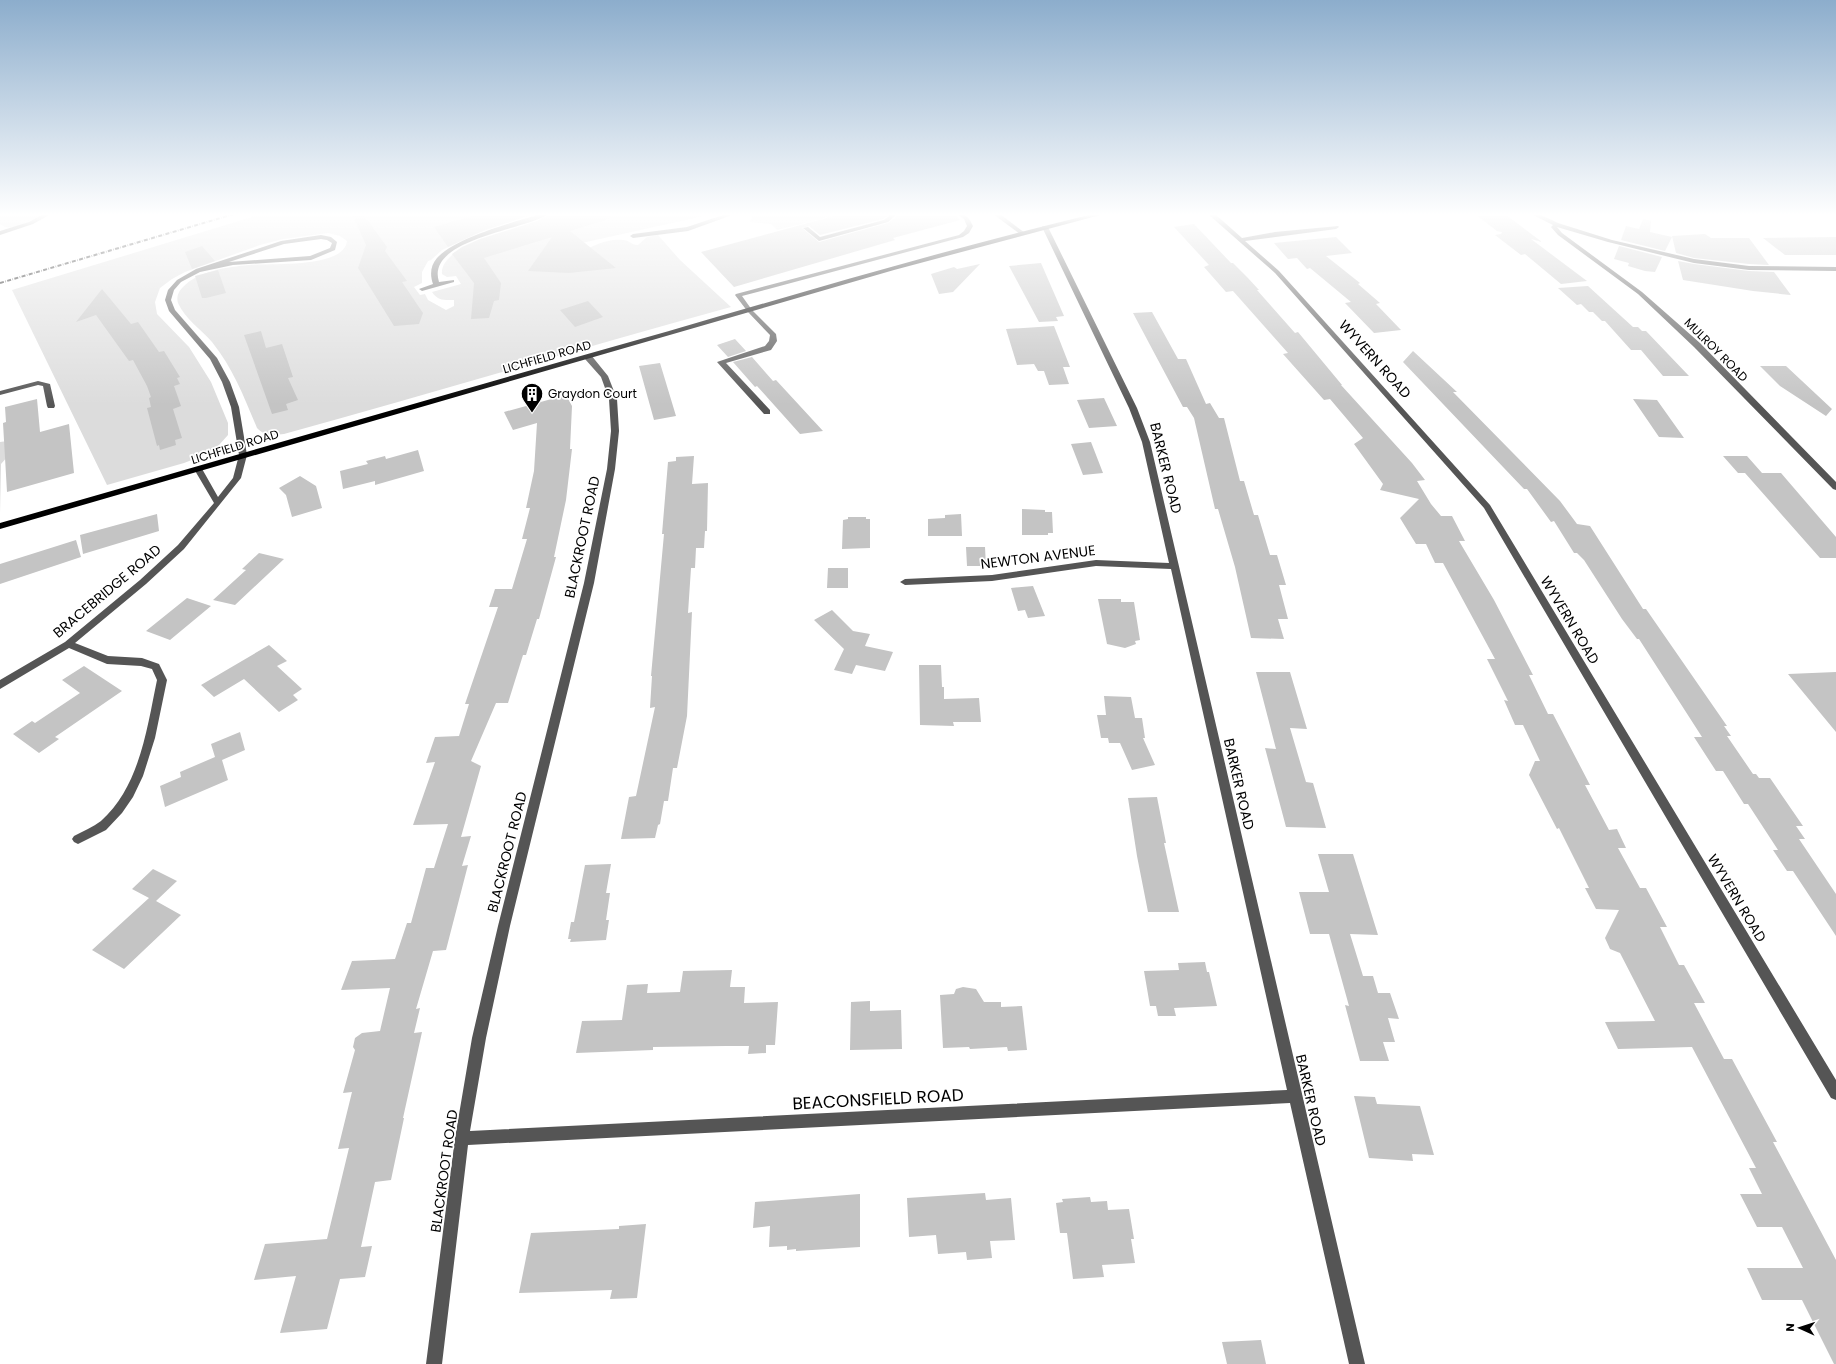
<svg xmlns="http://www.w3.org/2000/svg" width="1836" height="1364" viewBox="0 0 1836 1364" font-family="Poppins,sans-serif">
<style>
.green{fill:#dcdcdc}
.building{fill:#c4c4c4}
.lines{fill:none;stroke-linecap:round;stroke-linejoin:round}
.minor{fill:#555;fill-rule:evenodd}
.major{fill:#000;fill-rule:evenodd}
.rail{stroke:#000;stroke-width:2;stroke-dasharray:4 1.5 0.5 1.5;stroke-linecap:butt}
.labels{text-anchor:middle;stroke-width:3.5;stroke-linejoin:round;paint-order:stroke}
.far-street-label{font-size:12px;fill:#000;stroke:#fff}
.far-poi-label{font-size:12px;fill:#000;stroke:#fff;text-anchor:start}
.street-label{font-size:14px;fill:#000;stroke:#fff}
.near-street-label{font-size:17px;fill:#000;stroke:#fff}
</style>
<rect width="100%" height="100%" fill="#fff"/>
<path class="green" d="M0,214h43c-11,6 -32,20 -43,10z
M262,214h261l-1,4 -65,22v3l-15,7 -11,10 -3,1 -6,11v11l-8,4 6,8 5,-1 3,6 18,10 8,-4v-6c-10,0 -16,1 -22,-8l29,-8 -5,-8 -9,1 -5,-3c-1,-9 6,-15 12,-21l102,-39h157l-145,32 12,7c12,-7 28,-15 43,-13 6,0 8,5 15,5l9,-8 11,-2 22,25 51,47c-150,41 -298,86 -447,127 -10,1 -20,2 -27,-6 -13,-31 -24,-60 -45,-86 -11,-13 -27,-23 -34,-39 -2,-7 1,-12 5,-16 15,-16 45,-20 66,-22 19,-2 95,4 98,-24l-7,-5 -12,-3 -45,6 -23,6 -75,27 -13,7 -12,9 -5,14 2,12 32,33 22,35 17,41v12l-9,10 -17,11 -18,7 -77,22 -95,-195z
M753,214h88l-64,16 -6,-6 -21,-2z
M15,440l1,7 -15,17 -1,50v-72z"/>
<path class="building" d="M352,214h11l24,33 -2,4 22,30 -5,1 21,31 -4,11 -25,2 -36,-58 8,-23z
M479,214h55l-49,16 -37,17 -14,-20z
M550,214h61l1,4 -42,13 46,37 -47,5 -41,-2 24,-34 -68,21 17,25 -2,17 -5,1 -5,17 -18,1 3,-36 -22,-29 10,-7 18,-8 57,-18z
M841,214h46v2l-4,3 -63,16 -11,-9 -7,2 17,14 69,-19 8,-6v-3h60l4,6 -67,18 2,2 -161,47 -33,-35z
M1475,214h30l37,28 -11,-3 56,42 -26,3 -36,-30 -4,1 -26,-20 6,-1 1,-2 -5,-1z
M1643,219l8,2 -1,11 22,5 -7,14 -44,-11 5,-14 13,3z
M1194,224l37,39h2l14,14 12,13h-2l38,43 3,-1 44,53h-1l71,78 13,17 -8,1 14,23 10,12h11l13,25h-6l35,59 39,75h-4l19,39h5l37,71h-5l24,45 8,-1 9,19h-8l22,40h6l21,39h-7l19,38h5l21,38h-11l30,56h8l45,83h-4l63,118v104h-2l-32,-64h-40l-15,-32h56l-21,-41h-25l-17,-33h22l-13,-26h7l-64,-121 -74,2 -13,-27 50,-1 -35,-68 -10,-4 -5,-11 14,-28 -23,-1 -11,-21h4l-30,-60 -2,1 -28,-54 6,-14h5l-17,-36h-8l-11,-25 4,1 -21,-42h8l-52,-96h-8l-9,-19h-10l-16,-26 19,-19 -39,-9 3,-6 -29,-40 9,-6 -33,-39 -6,1 -41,-46 5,-1 -55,-62 -7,1 -22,-25 5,-2 -35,-38z
M1705,234l6,4h38l20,27 -20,-1 -55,-6 -18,-5 -4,-17z
M1336,237l16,16 -26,3 34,27 -2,1 22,19 -4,1 25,26 -27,3 -29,-30 6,-1 -41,-34 -3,1 -10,-11 -9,1 -14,-16z
M1836,237v18h-51l-22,-17z
M202,246l13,15 -23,8 -7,-17z
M1619,246l43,11 -7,15 -10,-1 -17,-5 1,-3 -15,-4z
M1678,261l16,3 55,7 25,1 17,23 -38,-4 -70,-11z
M1041,263l23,53 -8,1 2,4 -19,1 -30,-56z
M980,264l-27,28 -14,2 -8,-20 23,-7 3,2z
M218,270l8,23 -20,5h-4l-7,-22z
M1588,286l45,41h5l4,4h4l43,45h-26l-22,-26h-10l-26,-29h-3l-9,-9h-4l-8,-8 -4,1 -19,-17z
M102,289l29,35 7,-2 21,30 5,-1 16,26 -3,1 3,6 -6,2 7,20 -8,3 9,29 -7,2 1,5 -16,5 -1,-5 -2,1 -10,-38 4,-1 -2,-9 2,-1 -4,-11 -14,-26 -4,1 -33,-46 -20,7z
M588,301l15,16 -28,10 -15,-17z
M1152,312l26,47h8l20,45 4,-1 9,15h5l16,63h4l10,34h4l12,40h7l9,30h-7l9,34h-10l6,20 -33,-1 -16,-71 -17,-58h-3l-21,-91 -7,-11h-4l-50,-94z
M1054,326l16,41h-7l6,17 -20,1 -5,-14h-6l-4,-7 -17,1 -11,-36z
M261,331l5,17 16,-4 11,33 -5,1 10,22 -12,4 2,6 -16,4 -28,-79z
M735,339l11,12 -18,6 -11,-12z
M1413,351l44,41h-4l107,109 17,23 13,2 53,83h3l81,117h-3l7,10h-4l26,38h3l3,4h11l33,48h-7l9,13h-6l37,55v42l-43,-65h-6l-14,-21h5l-30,-46h-4l-21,-33h-7l-22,-34h8l-63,-98h-2l-15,-20 -38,-59 -7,-7h-3l-20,-32 -3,1 -24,-33h-3l-121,-127z
M752,357l21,24 3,-1 47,51 -23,3 -43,-48 -2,1 -22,-25z
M660,363l16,53 -22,4 -15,-54z
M1760,366h26l46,43 -6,7 -46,-30z
M566,395l6,11 -2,43h2l-6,51 -12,57h2l-17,62h-2l-11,36h-3l-15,48h-12l-25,58 10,5 -20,71 10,-1 -9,30 6,-1 -22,85 -13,1 -17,58 4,-1 -6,25 8,-1 -19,86h1l-13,62 -16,2 -14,65 11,-1 -7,31 -25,2 -13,50 -47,4 16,-57 -42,4 11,-36 62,-5 22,-91 -11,1 14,-57 -9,1 12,-43 -2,-3 2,-9 7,-5 18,-2 10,-43 -49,2 11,-29 43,-2 12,-36h4l15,-55h8l14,-44 -35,1 22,-63 -9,1 9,-26 24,-1 10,-32h-4l33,-97h-9l6,-18h17l15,-50h-5l8,-31h-4l8,-37 3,-48 -24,7 -9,-18z
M1104,398l13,28 -28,2 -12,-28z
M37,399l3,33 29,-8 5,49 -67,19 -4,-69 3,-1 -1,-15z
M1633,399l24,1 27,38 -25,-1z
M1091,442l12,31 -20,2 -12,-31z
M418,450l6,21 -49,14v-4l-32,8 -3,-18 28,-7 -2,-3 19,-5 1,3z
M694,456l-2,28 16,-1 -1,48h-2l-1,17h-8l-1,20h-4l-3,45 4,-1 -5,104 -10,52h-4l-5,33h-4l-4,23 -2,1 -3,13 -34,1 8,-42 7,-1 19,-89 -5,1 2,-32h-1l13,-142h-2l6,-72 8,-1v-4z
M1723,456h24l15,17h-24z
M1745,473h36l55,64v21h-16z
M300,476l16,10 6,22 -30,9 -6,-22 -7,-7z
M1022,509l23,1v2h7l1,21h-5v2h-26z
M157,514l2,17 -76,23 -3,-19z
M961,514l1,22h-34v-17l17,-1v-3z
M848,517h18v2h4v29l-28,1 1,-29 5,-1z
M76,540l5,17 -81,27v-20z
M966,547h19l1,19h-19z
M259,553l25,6 -49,46 -22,-5 33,-30 -4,-1z
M828,568h20v20h-21z
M1033,586l12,30 -17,2 -3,-8 -7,1 -7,-23z
M187,598l24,8 -41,34 -24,-9z
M1098,599h23v3h13l6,38 -5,1 1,3 -11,4 -18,-4z
M832,610l21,21 17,3 -5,12 28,6 -8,19 -29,-6 -4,9 -18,-4 10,-21 -30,-29z
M269,645l18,16 -10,5 25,23 -9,6 5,5 -19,12 -35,-33 -30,18 -13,-12z
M919,665h22l1,22h2v12l35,-1 2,24h-28l1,4 -34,-1z
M84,666l38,25 -67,46 4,2 -20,14 -26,-19 19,-13 3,2 45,-30 -18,-13z
M1256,672h34l17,57 -17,-1 16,54 7,1 13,45 -40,-1 -21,-79 11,1z
M1836,672v60l-48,-58z
M1104,696l27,1 4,21h7l3,20h-2l12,27 -23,5 -12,-27h-11l-1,-5h-7l-4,-23h9z
M240,732l5,18 -23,10 6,20 -63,27 -5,-21 21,-9 -1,-5 35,-15 -4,-13z
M1157,797l9,46h-2l15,69h-31l-11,-56 -9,-58z
M1318,854h35l25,81 -28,-1 13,42h10l5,17h12l9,26 -11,-1 7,24h-12l6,19h-29l-15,-56 4,1 -20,-72h-19l-11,-42h30z
M611,864l-5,29h4l-4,27h3l-3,20 -36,2 1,-3h-3l3,-17h3l11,-57z
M153,869l24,12 -21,20 25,14 -57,54 -32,-19 57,-52 -17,-9z
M1205,962l2,10h2l8,34 -43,2 2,8h-18l-2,-10h-6l-6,-35 35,-1 -1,-7z
M732,970l-2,17h15l-1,16 34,-1 -3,43h-9v8l-18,1 1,-8h-23l-73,1v3l-77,3 6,-32 40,-1 5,-35 21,-1 -1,9 33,-1 3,-21z
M963,987l13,2 8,13h17v5l21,-1 5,44 -19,1 -1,-4 -37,2 -1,-2 -26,1 -3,-53 14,-1 2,-5z
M870,1001v10l31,-1 1,39 -52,1 1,-48z
M1354,1096l21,1 2,7 43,2 14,49 -22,-1 1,7 -44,-3z
M985,1193l1,7 25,-2 4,42 -25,1 2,17 -25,2 -1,-8 -28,2 -2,-19 -27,2 -2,-39z
M860,1194v53l-64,4v-2l-9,1v-4l-18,1 1,-21 -17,2 2,-26z
M1090,1197l1,5 16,-1 1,9 21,-1 5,30h-3l4,24 -33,2 2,12 -31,2 -6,-46h-7l-4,-30 7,-1 -1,-3z
M646,1224l-9,74 -27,1 2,-9 -93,3 12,-60 88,-4v-3z
M1261,1340l5,24h-39l-5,-22z"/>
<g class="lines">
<path class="minor" d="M43,214h8l-18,10 -33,11v-4l29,-9z
M540,214h9c-24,16 -124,25 -110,68l15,-2v2l-32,9 -3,-2 14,-5c-3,-9 -3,-18 4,-26 19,-21 75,-35 103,-44z
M726,214h9l-47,17 -55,7 -3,-2 3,-2 54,-7z
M888,214h6l1,2 -7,6 -69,19 -16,-13 5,-1 12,10 64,-17 5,-4z
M957,214c10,0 12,4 16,12l-4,7 -6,4 -221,59 10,14 24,24 1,7 -6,9 -45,13 44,47v4h-6l-47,-52 48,-16 4,-5 1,-6 -22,-23 -13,-17 1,-1 223,-59 5,-4 3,-5 -3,-7z
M993,214h7l25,19 -5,1z
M1208,214h7l27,24 33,-6 63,-6 1,1 -3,2 -91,12 34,30 211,234 346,575v20l-5,-2 -347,-590 -209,-235z
M1531,214h8l19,9 54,17 82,19 55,7 87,1v4l-87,-1 -55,-7 -86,-21 -51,-15 5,6 80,59 58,51 136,139v8l-3,-1 -139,-142 -56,-53 -80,-59 -7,-8 2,-2z
M1043,226l5,1 89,181 13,34 215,922h-16l-59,-261 -822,42 -26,219h-16l29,-226 17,-100 26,-112 86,-343 23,-114 4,-38 -2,-32 -8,-22 -16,-18v-4h6l17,21 9,23 2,32 -4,38 -21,114 -84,343 -24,112 -16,93 817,-41 -116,-521 -75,-3 -104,15 -87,4 -5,-3 5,-3 87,-4 104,-15 73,3 -27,-121 -13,-34 -87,-181z
M321,235l10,2 6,5 -2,8 -24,10 -78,5 -33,7 -19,10 -7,8 -3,10 4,10 42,48 13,24 9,25 8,48 -6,23 -57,71 -38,35 -71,59 33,13 34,2 17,6 8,16 -12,58 -12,38 -10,21 -11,16 -16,17 -28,14 -4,-2 -2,-3 2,-3c9,-5 19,-9 27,-15 39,-35 46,-93 56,-141l-5,-11 -11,-3 -34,-2 -38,-16 -69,41v-9l65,-38 75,-62 38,-35 36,-42 -20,-34 1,-2h6l17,30 15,-19 6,-23 -8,-48 -9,-25 -12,-23 -41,-48 -4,-11 3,-10 9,-10 19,-11 85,-28zM321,239l6,1 5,3 -2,5 -20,8 -81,6 55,-18z
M38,381l12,3 5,22 -1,2h-6l-1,-2 -4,-20 -5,-1 -38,10v-4z"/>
<path class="major" d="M1093,214h11l-210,56 -894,259v-6c223,-64 446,-129 669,-192 141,-41 282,-83 424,-117z"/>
<path class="rail" d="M0,283l234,-69"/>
</g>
<linearGradient id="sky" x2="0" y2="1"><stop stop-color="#8cadcc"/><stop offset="0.53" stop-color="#fff"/><stop offset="1" stop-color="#fff" stop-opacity="0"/></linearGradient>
<rect width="1836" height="405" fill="url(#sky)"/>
<defs>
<g id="building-pin" transform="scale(1.15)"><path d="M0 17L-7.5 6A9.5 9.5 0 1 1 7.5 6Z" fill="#000" stroke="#fff"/><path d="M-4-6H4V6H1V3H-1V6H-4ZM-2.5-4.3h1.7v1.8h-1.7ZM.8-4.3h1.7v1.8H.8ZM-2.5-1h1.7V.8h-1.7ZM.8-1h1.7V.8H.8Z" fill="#fff"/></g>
</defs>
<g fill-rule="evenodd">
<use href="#building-pin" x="532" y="394"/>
</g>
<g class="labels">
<g class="far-street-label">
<text transform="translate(1716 350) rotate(45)" y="4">MULROY ROAD</text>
<text transform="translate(547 357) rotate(-16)" y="4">LICHFIELD ROAD</text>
<text transform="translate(235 447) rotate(-17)" y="4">LICHFIELD ROAD</text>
</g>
<g class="far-poi-label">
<text x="548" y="398">Graydon Court</text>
</g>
<g class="street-label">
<text transform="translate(1375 359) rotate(48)" y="5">WYVERN ROAD</text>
<text transform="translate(1166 468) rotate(76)" y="5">BARKER ROAD</text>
<text transform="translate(582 537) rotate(-78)" y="5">BLACKROOT ROAD</text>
<text transform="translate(1038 557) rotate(-7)" y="5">NEWTON AVENUE</text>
<text transform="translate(107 591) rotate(-40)" y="5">BRACEBRIDGE ROAD</text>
<text transform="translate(1570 620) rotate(59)" y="5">WYVERN ROAD</text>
<text transform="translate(1239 784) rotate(77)" y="5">BARKER ROAD</text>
<text transform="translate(507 852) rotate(-76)" y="5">BLACKROOT ROAD</text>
<text transform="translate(1737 898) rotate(59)" y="5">WYVERN ROAD</text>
<text transform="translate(1311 1100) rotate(77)" y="5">BARKER ROAD</text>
<text transform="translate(444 1171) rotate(-82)" y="5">BLACKROOT ROAD</text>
</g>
<g class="near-street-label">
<text transform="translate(878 1099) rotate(-3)" y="6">BEACONSFIELD ROAD</text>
</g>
</g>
<g transform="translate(1800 1328) rotate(273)" stroke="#ffffff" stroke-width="3" paint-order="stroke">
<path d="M0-3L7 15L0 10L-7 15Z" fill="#000000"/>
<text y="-6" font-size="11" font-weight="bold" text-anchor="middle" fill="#000000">N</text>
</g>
</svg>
